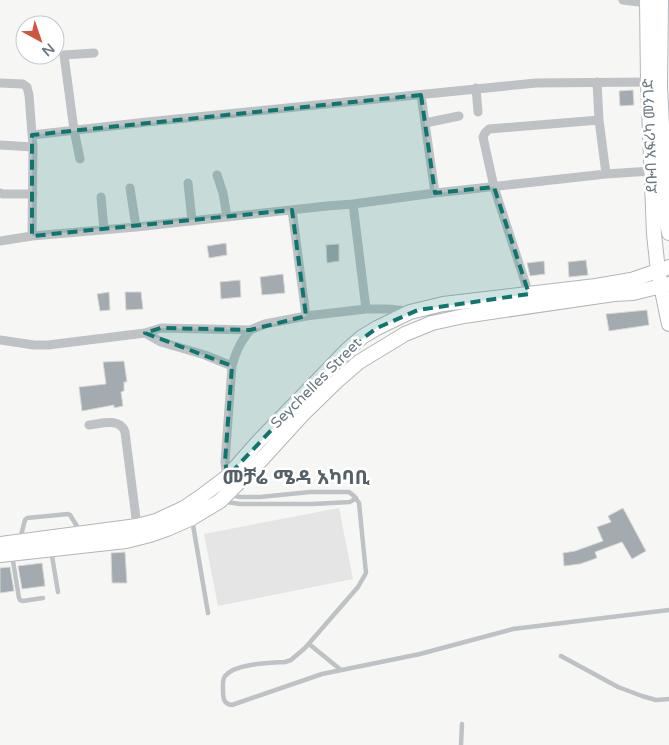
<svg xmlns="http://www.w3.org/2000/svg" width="669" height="745" viewBox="0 0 669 745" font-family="'Varela Round','Noto Sans Ethiopic',sans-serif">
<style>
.built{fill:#e4e5e4}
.building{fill:#a4abb0;stroke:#d8d8d6}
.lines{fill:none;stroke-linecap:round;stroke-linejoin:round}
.primary-casing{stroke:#b2b6b9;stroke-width:16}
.lane{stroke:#bec2c5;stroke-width:4.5}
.street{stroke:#bec2c5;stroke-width:9}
.primary{stroke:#fff;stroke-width:14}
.marked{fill:#0f766e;fill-opacity:0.2;stroke:#0f766e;stroke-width:4;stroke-dasharray:10 6;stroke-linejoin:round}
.labels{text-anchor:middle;stroke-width:5;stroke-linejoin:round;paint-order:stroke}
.street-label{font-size:15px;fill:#6a7881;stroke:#fff}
.district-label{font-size:20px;font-weight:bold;fill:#566167;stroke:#fff}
</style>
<rect width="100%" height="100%" fill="#f6f6f4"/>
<path class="built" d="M339,508l14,71 -135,27 -14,-72z"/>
<path class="building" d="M633,90l1,15 -14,1 -1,-15z
M226,243l1,12 -18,3 -2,-12z
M339,244v17l-12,2 -1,-18z
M586,260l2,15 -19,2 -1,-15z
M544,261l1,13 -15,2 -3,-13z
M283,274l2,19 -23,2 -2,-18z
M240,280l1,17 -20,2 -1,-17z
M109,292l1,18 -10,1 -3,-17z
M125,292h16l2,17 -17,1z
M647,310l2,15 -40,6 -3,-17z
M124,361l3,21h-3v9l-3,1 2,14 -9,2v-3l-32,6 -3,-24 27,-3 -3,-22z
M623,508l23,43 -14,8 -10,-17 -27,10 2,6 -17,6 -16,2 -1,-13 12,-2 28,-10 -6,-14 14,-5 -3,-6z
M125,552l2,31h-15l-1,-30z
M42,563l3,23 -23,3 -4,-23z
M10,567l4,24 -14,2v-25z"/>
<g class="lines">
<g class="primary-casing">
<path id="primary" d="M647,0l1,82 6,152 4,37 11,53
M661,0l-1,86 7,136 2,11
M0,544l137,-18 19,-5 28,-13 19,-13 25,-19 29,-33 90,-93 15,-13 15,-9 33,-16 33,-8 153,-18 35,-6 38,-13
M0,555l126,-14 24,-6 17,-6 25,-11 28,-17 42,-42 40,-44 35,-34 22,-19 46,-28 27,-11 32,-7 150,-22 19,-1 36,-9"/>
</g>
<path class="lane" d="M211,491l9,10 20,3h73l37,-2 6,-4
M230,495l10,2h20l50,-5h39l5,4 5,7 7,70 -8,14 -53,61 -14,12 -6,2c-15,1 -49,1 -60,14 -3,4 -2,10 -2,15 0,8 1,13 9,14l90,-31 98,-20 93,-25 156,-19
M192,519l16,94
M20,539l5,-19 2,-2 41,-4 2,1 10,16
M51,550l7,42
M12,555l7,43 1,2 3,1 20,-3
M309,644l32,26
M561,656l57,31 24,9 14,4 13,-1
M461,745l1,-21"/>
<path class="street" d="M623,0l24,3
M597,82l2,38 7,54
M0,83l23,1 4,3 2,8 4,52 -1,89
M476,88l2,24
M421,95l14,98
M425,123l34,-7
M32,135l115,-13 389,-39 112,-1
M0,145l33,2
M80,159l-6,-29 -10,-75 30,-2
M217,175l6,18 4,24
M188,183l4,38
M130,188l6,39
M0,193l3,1h30
M101,197l3,33
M353,204l13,105
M292,210l14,106
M0,241l32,-5 104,-9 191,-21 26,-2 82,-11 171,-19 45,-3
M529,294l-35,-107 -11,-50 2,-4 4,-4 110,-9
M145,333l16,9 44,13 27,11
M0,340l34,5h14l97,-12 16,-5 89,2 15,-6 41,-8 60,-7h22l20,2
M89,425c12,-1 31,-8 36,7l12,94
M230,479l-4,-9 -1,-8 7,-96c4,-15 8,-23 18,-36"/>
<use href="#primary" class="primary"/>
</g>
<path class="marked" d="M421,95l14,98 59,-6 35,107 -111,16 -41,18 -30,22 -119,126 -3,-14 7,-96 -87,-33 16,-5 89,2 56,-14 -14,-106 -260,26v-101z"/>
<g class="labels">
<g class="street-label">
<text transform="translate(650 136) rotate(-92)" y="5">ደቡብ አፍሪካ መንገድ</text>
<text transform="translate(316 383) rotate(-45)" y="5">Seychelles Street</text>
</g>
<g class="district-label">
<text x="296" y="484">መቻሬ ሜዳ አካባቢ</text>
</g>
</g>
<g transform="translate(40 40) rotate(140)"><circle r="24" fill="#ffffff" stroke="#c3c9cd"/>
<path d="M0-4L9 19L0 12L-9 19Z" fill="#cc563e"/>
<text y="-8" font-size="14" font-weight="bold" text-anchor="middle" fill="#6a7881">N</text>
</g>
</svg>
